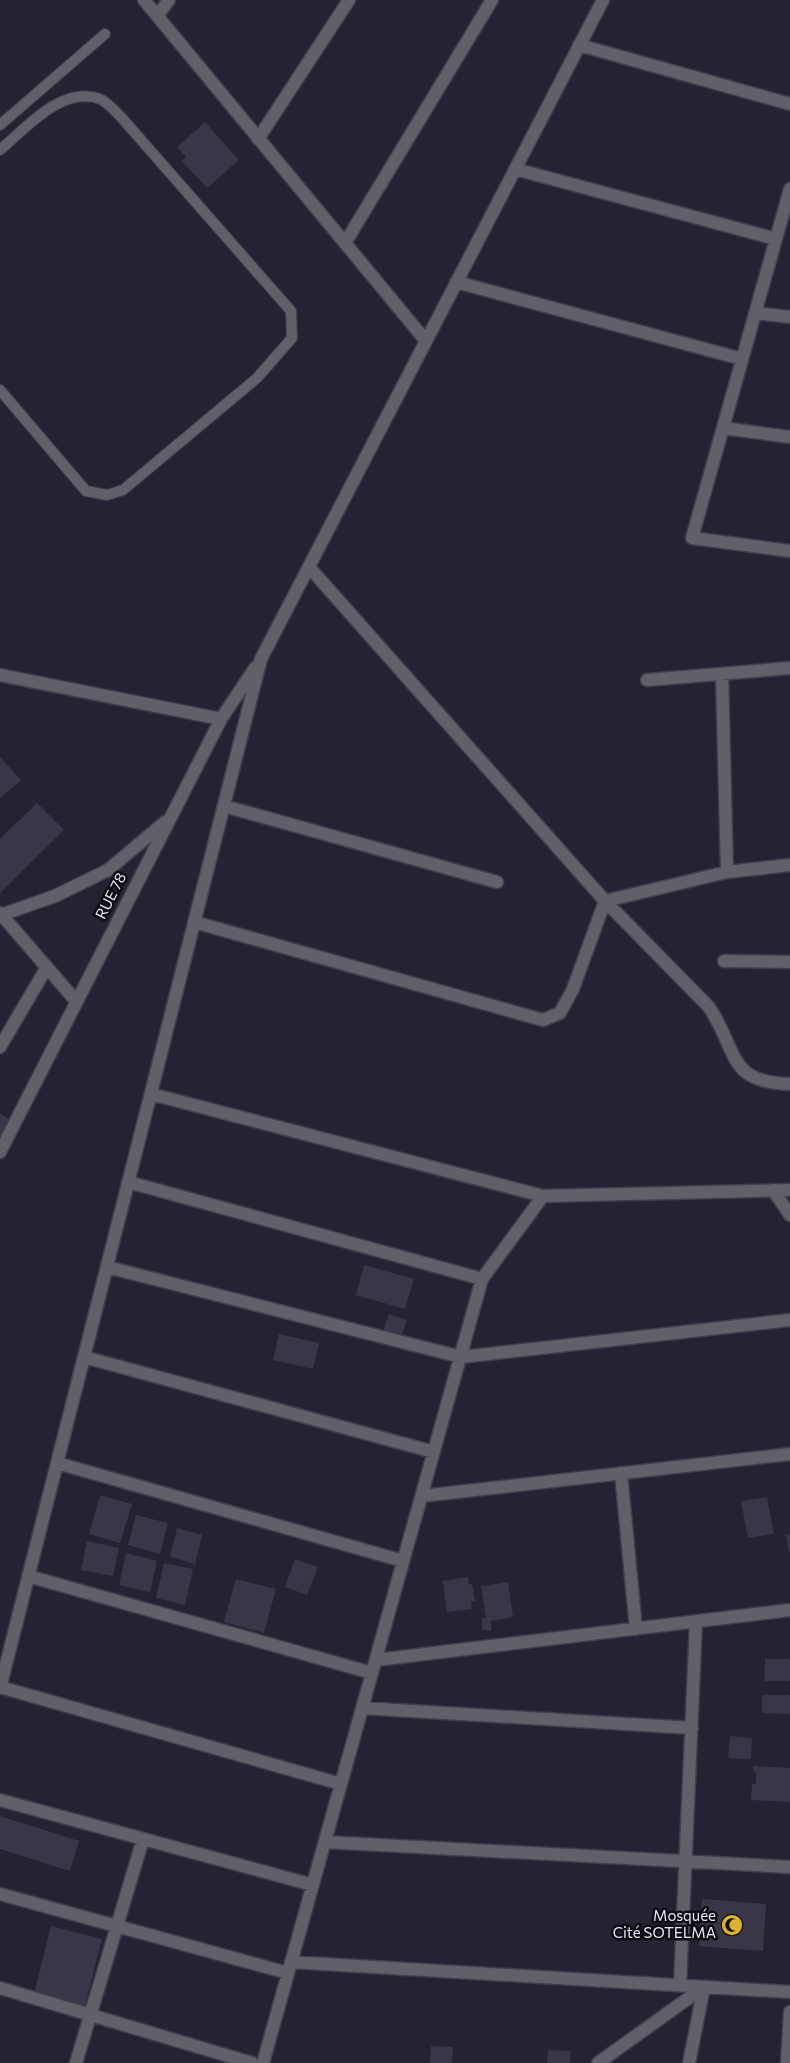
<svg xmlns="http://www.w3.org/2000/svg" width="790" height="2063" viewBox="0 0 790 2063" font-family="Commissioner,sans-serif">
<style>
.building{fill:#3a3647}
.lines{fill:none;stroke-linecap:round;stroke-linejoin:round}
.service-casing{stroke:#413d4d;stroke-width:12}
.minor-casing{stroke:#413d4d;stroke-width:15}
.service{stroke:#615f67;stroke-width:10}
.minor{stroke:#615f67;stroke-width:12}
.labels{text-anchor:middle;stroke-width:5;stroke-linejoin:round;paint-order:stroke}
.street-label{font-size:15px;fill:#e8e6f1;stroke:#0e0d14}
.poi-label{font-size:15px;fill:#e8e6f1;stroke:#0e0d14;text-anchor:end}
</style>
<rect width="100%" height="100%" fill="#262232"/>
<path class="building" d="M205,122l34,38 -32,28 -25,-27 4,-4 -9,-10z
M0,757l21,23 -21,18z
M37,803l27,27 -64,63v-54z
M0,1114l9,5 -9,16z
M364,1265l50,14 -9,30 -49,-14z
M389,1314l18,6 -7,21 -18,-6z
M279,1334l40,9 -6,26 -40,-9z
M100,1495l32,9 -12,39 -31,-9z
M767,1497l7,37 -26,4 -7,-37z
M136,1515l32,8 -8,31 -32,-9z
M177,1528l25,7 -7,29 -25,-7z
M790,1534v18h-1l-3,-17z
M87,1541l32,7 -6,28 -32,-6z
M126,1553l31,8 -7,31 -31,-7z
M295,1559l23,8 -11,28 -22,-8z
M164,1563l29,6 -8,36 -29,-7z
M468,1577l1,8 3,-1 3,17h-4l1,8 -25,3 -4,-31z
M236,1579l40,10 -12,44 -40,-11z
M508,1582l5,35 -22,4v10l-9,-1v-12h4l-5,-32z
M765,1659h25v22h-25z
M762,1695h28v19l-28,-1z
M730,1736l22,2 -1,21 -23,-1z
M753,1766l37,2v34l-39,-2 1,-16h4v-12l-3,-1z
M0,1816l79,25 -9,30 -70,-22z
M702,1899l64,5 -3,47 -64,-5z
M51,1926l51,13 -18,71 -51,-12z
M431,2046l22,1 -1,16h-22z
M548,2050l23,1 -1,12h-23z"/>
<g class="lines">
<g class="service-casing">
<path id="service" d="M0,125l105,-91
M0,150c26,-22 62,-65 100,-51 7,3 15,12 21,18l170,194 1,27 -35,40 -134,112 -16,5 -21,-4 -86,-101"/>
</g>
<g class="minor-casing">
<path id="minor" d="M144,0l282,341
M157,16l12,-16
M579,45l211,59
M258,139l91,-139
M515,169l261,70
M790,189l-98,349 98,13
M345,243l147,-243
M456,282l286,77
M755,313l35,4
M723,428l67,9
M309,567l296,334 104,106c30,45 17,75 81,77
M722,674l5,198
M0,675l221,44
M647,680l143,-12
M224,806l273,76
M0,913l76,88
M1,915l54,-19 53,-26 57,-48
M194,922l349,98 17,-7 13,-24 32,-88 122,-29 63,-7
M724,961l66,1
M0,1047l47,-80
M151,1094l392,102 247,-6
M0,1152l221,-433 34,-51
M128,1182l354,97
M773,1190l17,25
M107,1267l354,90 329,-37
M84,1357l350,95
M57,1463l346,98
M621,1473l15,156
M422,1496l368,-42
M28,1576l344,97
M376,1660l414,-50
M0,1687l341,97
M0,1688l261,-1029 342,-659
M362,1708l330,20
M0,1800l313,85
M325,1842l465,25
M0,1894l288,79
M291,1962l499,30
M680,1985l16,-363
M0,1988l252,75
M76,2063l67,-224
M263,2063l219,-784 61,-83
M598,2063l106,-76
M689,2063l15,-76
M787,2063l3,-51"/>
</g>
<use href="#service" class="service"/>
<use href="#minor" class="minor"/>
</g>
<defs>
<g id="mosque-disc" transform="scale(1.125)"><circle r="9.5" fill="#dcb233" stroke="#0e0d14"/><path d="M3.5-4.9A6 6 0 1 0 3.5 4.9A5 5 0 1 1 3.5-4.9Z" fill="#111"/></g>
</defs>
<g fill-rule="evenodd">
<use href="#mosque-disc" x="732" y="1925"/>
</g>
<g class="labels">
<g class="street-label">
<text transform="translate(111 896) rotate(-63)" y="5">RUE 78</text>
</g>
<g class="poi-label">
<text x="716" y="1921">Mosquée<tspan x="716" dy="17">Cité SOTELMA</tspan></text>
</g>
</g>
</svg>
